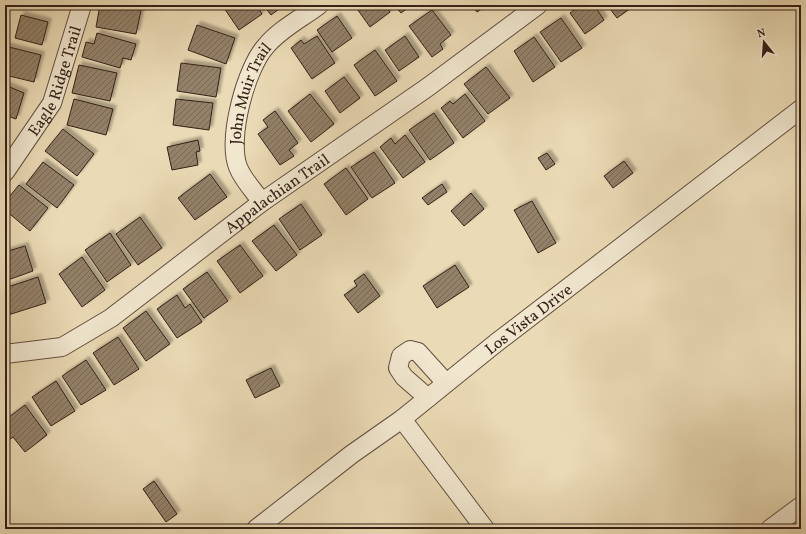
<svg xmlns="http://www.w3.org/2000/svg" width="806" height="534" viewBox="0 0 806 534" font-family="Vollkorn,serif">
<style>
.building{fill:url(#building-hatch);stroke:#342016;filter:url(#shadow)}
.lines{fill:none;stroke-linecap:round;stroke-linejoin:round}
.minor-casing{stroke:#624e3e;stroke-width:20}
.minor{stroke:#f1e7cf;stroke-width:18}
.labels{text-anchor:middle;stroke-width:4;stroke-linejoin:round;paint-order:stroke}
.street-label{font-size:16px;fill:#342016;stroke:#f1e7cf}
</style>
<defs>
<pattern id="building-hatch" width="6" height="6" patternUnits="userSpaceOnUse"><rect width="6" height="6" fill="#938169"/><path d="M-1 1l2-2M0 6l6-6M5 7l2-2" fill="none" stroke="#796955"/></pattern>
<filter id="shadow"><feDropShadow dx="3.5" dy="-3.5" stdDeviation="1" flood-color="#0004"/></filter>
</defs>
<rect width="100%" height="100%" fill="#eadab5"/>
<filter id="stains"><feTurbulence type="fractalNoise" baseFrequency=".005" numOctaves="4"/><feColorMatrix values="0 0 0 0 .2 0 0 0 0 .09 0 0 0 0 .02 0 0 0 .5 -.17"/></filter>
<radialGradient id="worn" r=".72"><stop offset=".6" stop-color="#630" stop-opacity="0"/><stop offset="1" stop-color="#630" stop-opacity=".3"/></radialGradient>
<path class="building" d="M100,5l42,1 -6,28 -40,-7z
M222,5h34l6,9 -23,16z
M263,5h19l1,1 -12,9z
M385,5l5,7 -20,15 -15,-21z
M394,5h18l-11,8z
M472,5h16l-11,7z
M581,5h13l10,15 -19,14 -15,-21z
M607,5h28l-18,13z
M432,10l19,25 -11,9 3,5 -11,8 -23,-31z
M21,15l27,7 -6,23 -27,-7z
M337,16l15,22 -20,14 -15,-22z
M561,18l21,30 -21,14 -21,-30z
M197,25l38,13 -9,26 -38,-14z
M97,33l39,11 -5,16 -8,-2 -3,10 -38,-11 4,-15 8,2z
M317,36l18,27 -23,16 -21,-31 10,-8 3,4z
M405,36l14,21 -20,14 -14,-21z
M534,37l21,30 -22,15 -19,-31z
M5,46l36,9 -7,27 -29,-7z
M375,50l22,31 -22,15 -21,-31z
M181,63l40,5 -5,29 -39,-6z
M79,65l38,8 -7,28 -38,-8z
M486,67l24,31 -22,16 -24,-30z
M344,77l16,21 -20,15 -15,-22z
M5,85l19,8 -8,26 -11,-4z
M310,94l24,30 -23,18 -23,-31z
M465,94l20,27 -22,17 -22,-30 9,-7 3,3z
M74,99l39,10 -7,26 -39,-10z
M176,99l37,4 -4,27 -36,-5z
M275,111l23,32 -9,7 5,6 -14,9 -22,-31 10,-7 -5,-7z
M434,113l20,30 -24,17 -21,-30z
M63,129l31,25 -17,22 -32,-25z
M405,135l20,27 -22,16 -23,-31 11,-9 4,6z
M198,140l2,11 -4,1 2,13 -26,5 -5,-23z
M374,152l21,31 -23,15 -21,-31z
M547,153l8,11 -9,6 -8,-12z
M624,161l9,12 -20,15 -9,-12z
M43,162l31,23 -17,23 -31,-24z
M346,168l22,31 -22,16 -22,-31z
M210,174l17,23 -32,23 -17,-22z
M442,184l5,8 -19,13 -6,-7z
M19,185l29,23 -18,23 -25,-21v-8z
M471,193l13,16 -20,17 -13,-15z
M532,201l24,42 -18,10 -24,-43z
M301,204l21,31 -22,15 -21,-31z
M140,217l22,31 -24,17 -22,-31z
M274,225l23,30 -21,16 -24,-30z
M110,233l21,32 -24,17 -22,-32z
M240,245l23,31 -23,17 -23,-32z
M25,246l8,25 -28,10v-29z
M82,257l23,33 -23,17 -23,-33z
M455,265l14,22 -32,21 -14,-22z
M207,272l21,29 -24,17 -21,-29z
M364,274l16,22 -22,17 -14,-18 13,-9 -3,-5z
M38,277l8,26 -38,12 -3,-9v-18z
M177,295l8,13 5,-4 12,18 -25,16 -20,-29z
M146,311l24,33 -24,17 -23,-33z
M118,337l21,32 -25,16 -21,-32z
M86,360l20,30 -25,15 -19,-29z
M271,368l9,18 -25,12 -9,-18z
M56,381l19,30 -24,15 -19,-29z
M25,405l22,30 -22,17 -12,-15 -4,3 -4,-6v-14z
M154,481l23,33 -11,8 -23,-33z"/>
<g class="lines">
<g class="minor-casing">
<g id="minor">
<path id="s1" d="M5,172l47,-69 30,-98"/>
<path id="s2" d="M262,202c-8,-11 -19,-22 -24,-35 -11,-29 8,-99 28,-121 14,-17 36,-28 53,-41"/>
<path id="s3" d="M5,354l57,-7 49,-29 151,-116 166,-115 110,-82"/>
<path d="M428,398l-24,-21 -6,-9 3,-12 9,-6 8,2 28,31"/>
<path d="M402,419l83,110"/>
<path id="s4" d="M256,529l96,-75 50,-35 94,-76 305,-234"/>
<path d="M770,529l31,-23"/>
</g>
</g>
<use href="#minor" class="minor"/>
</g>
<g class="labels">
<g class="street-label">
<text dy="6" stroke="none"><textPath href="#s1" startOffset="105">Eagle Ridge Trail</textPath></text>
<text dy="6" stroke="none"><textPath href="#s2" startOffset="119">John Muir Trail</textPath></text>
<text dy="6" stroke="none"><textPath href="#s3" startOffset="322">Appalachian Trail</textPath></text>
<text dy="6" stroke="none"><textPath href="#s4" startOffset="344">Los Vista Drive</textPath></text>
</g>
</g>
<rect width="806" height="534" fill="none" stroke="#eadab5" stroke-width="20"/>
<rect x="6" y="6" width="794" height="522" fill="none" stroke="#342016" stroke-width="2"/>
<rect x="10" y="10" width="786" height="514" fill="none" stroke="#342016"/>
<g transform="translate(764 42) rotate(343)" stroke="#f1e7cf" stroke-width="3" paint-order="stroke">
<path d="M0-3L7 15L0 10L-7 15Z" fill="#342016"/>
<text y="-6" font-size="11" font-weight="bold" text-anchor="middle" fill="#342016">N</text>
</g>
<rect width="100%" height="100%" filter="url(#stains)"/>
<rect width="100%" height="100%" fill="url(#worn)"/>
</svg>
